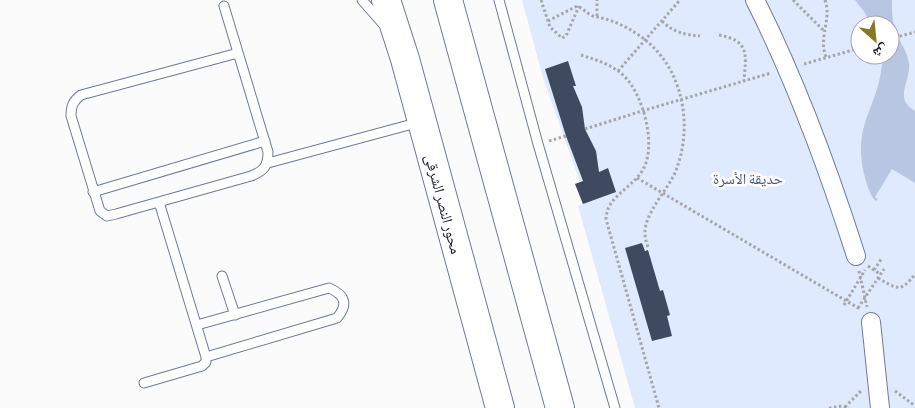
<svg xmlns="http://www.w3.org/2000/svg" width="915" height="408" viewBox="0 0 915 408" font-family="'Sofia Sans Condensed','Noto Naskh Arabic',sans-serif">
<style>
.green{fill:#e0eafe;fill-rule:evenodd}
.water{fill:#b9c6e1}
.building{fill:#3f4a60}
.lines{fill:none;stroke-linecap:round;stroke-linejoin:round}
.lane-casing{stroke:#6e7b93;stroke-width:11}
.street-casing{stroke:#6e7b93;stroke-width:20}
.primary-casing{stroke:#6e7b93;stroke-width:30}
.path{stroke:#a5a6aa;stroke-width:3;stroke-dasharray:2.5 2.5;stroke-linecap:butt}
.lane{stroke:#fff;stroke-width:9}
.street{stroke:#fff;stroke-width:18}
.primary{stroke:#fff;stroke-width:28}
.labels{text-anchor:middle;stroke-width:5;stroke-linejoin:round;paint-order:stroke}
.park-label{font-size:15px;fill:#43577f;stroke:#fff}
.street-label{font-size:15px;fill:#181c26;stroke:#fff}
</style>
<rect width="100%" height="100%" fill="#fbfbfb"/>
<path class="green" d="M522,0h393v408h-280l-57,-202 5,-2 -8,-20 5,-2 -37,-104zM860,25h30v30h-30z"/>
<path class="water" d="M855,0h37c0,9 0,18 2,27 3,12 13,22 15,36 2,19 -16,35 6,48v72l-23,-14 -17,28 3,2 -2,2c-5,-4 -8,-13 -10,-20 -6,-19 -7,-40 -1,-58 8,-24 18,-43 17,-68h8v-30h-18l-9,-15z"/>
<path class="building" d="M568,61l8,25h-3l9,21 3,22 11,22 3,21 9,-4 8,24 -33,12 -8,-20 8,-3 -17,-45 -21,-67z
M642,243l3,8 3,-1 12,41 3,-1 7,25 -3,1 5,20 -20,5 -27,-93z"/>
<g class="lines">
<g class="lane-casing">
<path id="lane" d="M362,0l21,24
M499,0l39,144 77,264
M224,6l44,146c0,14 -4,19 -17,24l-135,38 -9,2 -7,-5 -29,-95c0,-10 2,-15 10,-21l157,-42
M268,163l152,-41
M93,192l172,-51
M222,276l13,39
M197,325l132,-37c17,7 19,17 8,30l-131,39
M144,383l58,-17 4,-4v-5l-47,-155"/>
</g>
<g class="street-casing">
<path id="street" d="M755,0c42,83 73,168 101,256
M871,322l9,86"/>
</g>
<g class="primary-casing">
<path id="primary" d="M386,0l19,59 95,349
M448,0l112,408"/>
</g>
<path class="path" d="M541,0l9,27 12,11 4,-2 13,-30
M793,0l31,31
M825,0c7,20 -7,37 1,57
M597,16v-16
M548,21l29,-15c6,2 10,8 16,10 9,2 18,4 26,8 40,18 62,51 65,95 1,19 -2,38 -10,56 -8,16 -29,39 -29,57 0,5 1,10 3,15
M662,21c11,11 23,14 38,15
M719,35c31,6 27,19 25,46
M890,39l25,-7
M581,55c15,5 30,9 42,20 20,18 35,72 19,96 -11,18 -35,25 -36,48l53,189
M804,64l56,-16
M618,71l62,-71
M585,129l57,-18 129,-38
M549,141l17,-5
M637,178l223,131
M868,266l12,8
M874,270l8,-12
M859,271l8,36
M878,278c19,11 23,15 37,-4
M844,305l21,-35
M858,308l26,-39
M895,391l19,14
M845,407l16,-16
M829,408l13,-2 7,2"/>
<use href="#lane" class="lane"/>
<use href="#street" class="street"/>
<use href="#primary" class="primary"/>
</g>
<g class="labels">
<g class="park-label">
<text x="748" y="184">حديقة الأسرة</text>
</g>
<g class="street-label">
<text transform="translate(443 204) rotate(75)" y="5">محور النصر الشرقى</text>
</g>
</g>
<g transform="translate(875 40) rotate(153)"><circle r="24" fill="#ffffff" stroke="#a3a4a8"/>
<path d="M0-4L9 19L0 12L-9 19Z" fill="#85781d"/>
<text y="-8" font-size="14" font-weight="bold" text-anchor="middle" fill="#181c26">ش</text>
</g>
</svg>
